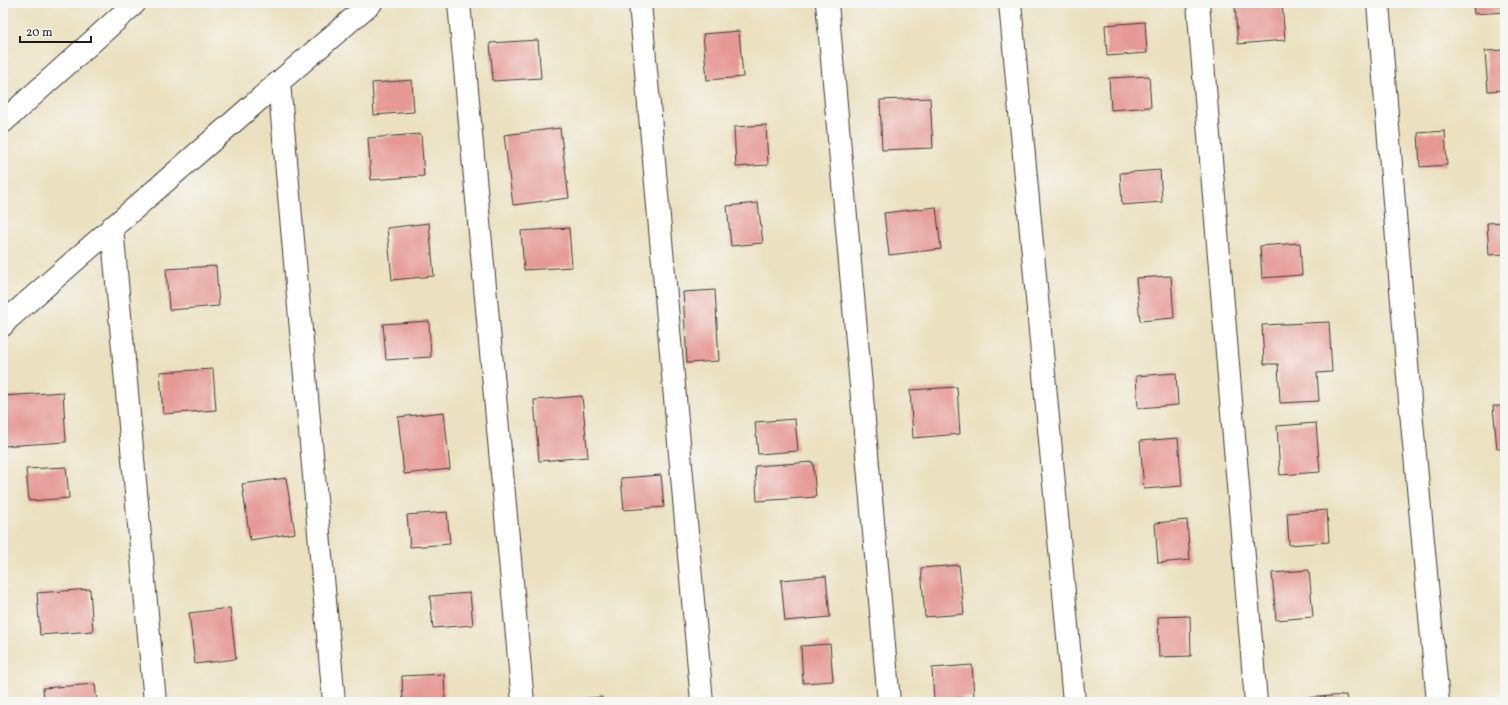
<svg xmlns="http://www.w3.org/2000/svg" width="1508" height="705" viewBox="0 0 1508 705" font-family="Vollkorn,serif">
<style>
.building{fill:#e59894}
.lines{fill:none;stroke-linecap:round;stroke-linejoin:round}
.minor-casing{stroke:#3b3a35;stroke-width:24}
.tertiary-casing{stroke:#3b3a35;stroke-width:24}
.minor{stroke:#fff;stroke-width:22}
.tertiary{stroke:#fff;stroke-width:22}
</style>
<rect width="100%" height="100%" fill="#f6f6f2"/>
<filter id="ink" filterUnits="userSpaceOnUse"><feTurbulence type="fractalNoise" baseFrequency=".025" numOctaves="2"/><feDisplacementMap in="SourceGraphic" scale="8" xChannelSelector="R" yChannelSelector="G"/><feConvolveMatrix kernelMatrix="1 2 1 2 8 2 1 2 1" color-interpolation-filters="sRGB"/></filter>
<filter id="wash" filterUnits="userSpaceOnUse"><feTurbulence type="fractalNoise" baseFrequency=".012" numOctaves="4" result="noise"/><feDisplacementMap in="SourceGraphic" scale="16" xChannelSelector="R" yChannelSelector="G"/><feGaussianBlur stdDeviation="0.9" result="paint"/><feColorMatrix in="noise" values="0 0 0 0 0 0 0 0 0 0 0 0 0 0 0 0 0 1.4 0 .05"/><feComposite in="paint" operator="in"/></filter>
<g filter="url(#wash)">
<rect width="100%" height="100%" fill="#ebe1c0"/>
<g id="blocks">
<path class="building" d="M1282,3l3,37 -47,4 -3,-38z
M1473,3h32v9l-31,2z
M1145,22l2,31 -40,3 -2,-31z
M739,31l4,46 -36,3 -4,-46z
M538,40l3,38 -48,3 -3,-38z
M1505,50v40l-17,1 -3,-40z
M1149,76l2,31 -40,3 -2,-32z
M412,80l2,32 -40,3 -2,-32z
M930,98l3,50 -51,2 -2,-50z
M766,125l2,40 -32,2 -2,-40z
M560,128l9,70 -56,7 -9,-70z
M1445,131l2,34 -27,2 -2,-34z
M421,134l3,42 -53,4 -3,-42z
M1160,170l2,32 -40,3 -2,-32z
M758,203l5,40 -32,3 -4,-40z
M936,207l5,42 -52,6 -5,-42z
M1505,222v32l-16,1 -2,-32z
M429,223l5,53 -42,4 -5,-52z
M569,228l3,39 -48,3 -3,-39z
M1300,243l2,32 -40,3 -2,-32z
M216,266l3,40 -50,4 -3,-41z
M1171,276l3,42 -34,3 -4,-43z
M715,290l4,71 -32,2 -4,-71z
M429,321l2,36 -45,3 -3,-36z
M1329,322l3,50 -15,1 2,28 -39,2 -2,-39h-14l-2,-39z
M213,369l3,41 -53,4 -3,-42z
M1176,373l2,32 -40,3 -2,-32z
M957,387l3,47 -47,4 -3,-48z
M63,392l3,50 -62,4 -1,-50z
M582,396l6,61 -49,4 -5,-61z
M1493,406h12v42l-8,1z
M444,412l6,57 -46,5 -6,-57z
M795,419l3,32 -40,3 -3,-32z
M1316,423l4,49 -40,3 -3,-49z
M1178,438l4,48 -38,3 -4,-48z
M813,462l3,35 -59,4 -2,-35z
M66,467l3,31 -40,3 -3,-32z
M661,475l3,32 -40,3 -3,-32z
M286,478l9,55 -45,7 -8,-56z
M1327,510l2,32 -40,3 -2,-32z
M447,512l3,32 -40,3 -3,-32z
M1187,520l3,40 -32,3 -3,-40z
M959,565l5,49 -39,3 -4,-49z
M1309,570l4,47 -37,3 -4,-47z
M826,576l4,41 -45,4 -4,-41z
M90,589l3,42 -53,4 -3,-42z
M470,593l3,32 -40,3 -3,-32z
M230,608l6,51 -41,5 -6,-51z
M1190,616l1,40 -32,1 -1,-40z
M830,644l3,37 -30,2 -2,-37z
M972,665l2,32 -40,3 -2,-32z
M444,674l1,28h-42l-1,-26z
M95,684l2,18h-53l-1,-14z
M1346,695l1,7h-57v-3z
M602,697l1,5h-41v-2z"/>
</g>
</g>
<g filter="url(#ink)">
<use href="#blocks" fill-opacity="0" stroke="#3b3a35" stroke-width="1"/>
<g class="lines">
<g class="minor-casing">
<path id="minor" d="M459,3l64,699
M640,3l62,699
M827,3l62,699
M1010,3l64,699
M1198,3l58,699
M1378,3l32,398 28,301
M279,82l55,620
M112,227l43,475
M3,325l5,-6 271,-237 92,-79"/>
</g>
<g class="tertiary-casing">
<path id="tertiary" d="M3,122l132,-119"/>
</g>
<use href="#minor" class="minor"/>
<use href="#tertiary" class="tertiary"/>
</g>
</g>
<rect width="1508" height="705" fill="none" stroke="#f6f6f2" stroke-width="16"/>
<path d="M20 36v6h71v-6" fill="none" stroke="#1c1c1c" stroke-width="2"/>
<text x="26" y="36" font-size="12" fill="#1c1c1c" stroke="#f6f6f2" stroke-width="3" paint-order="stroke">20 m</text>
</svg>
